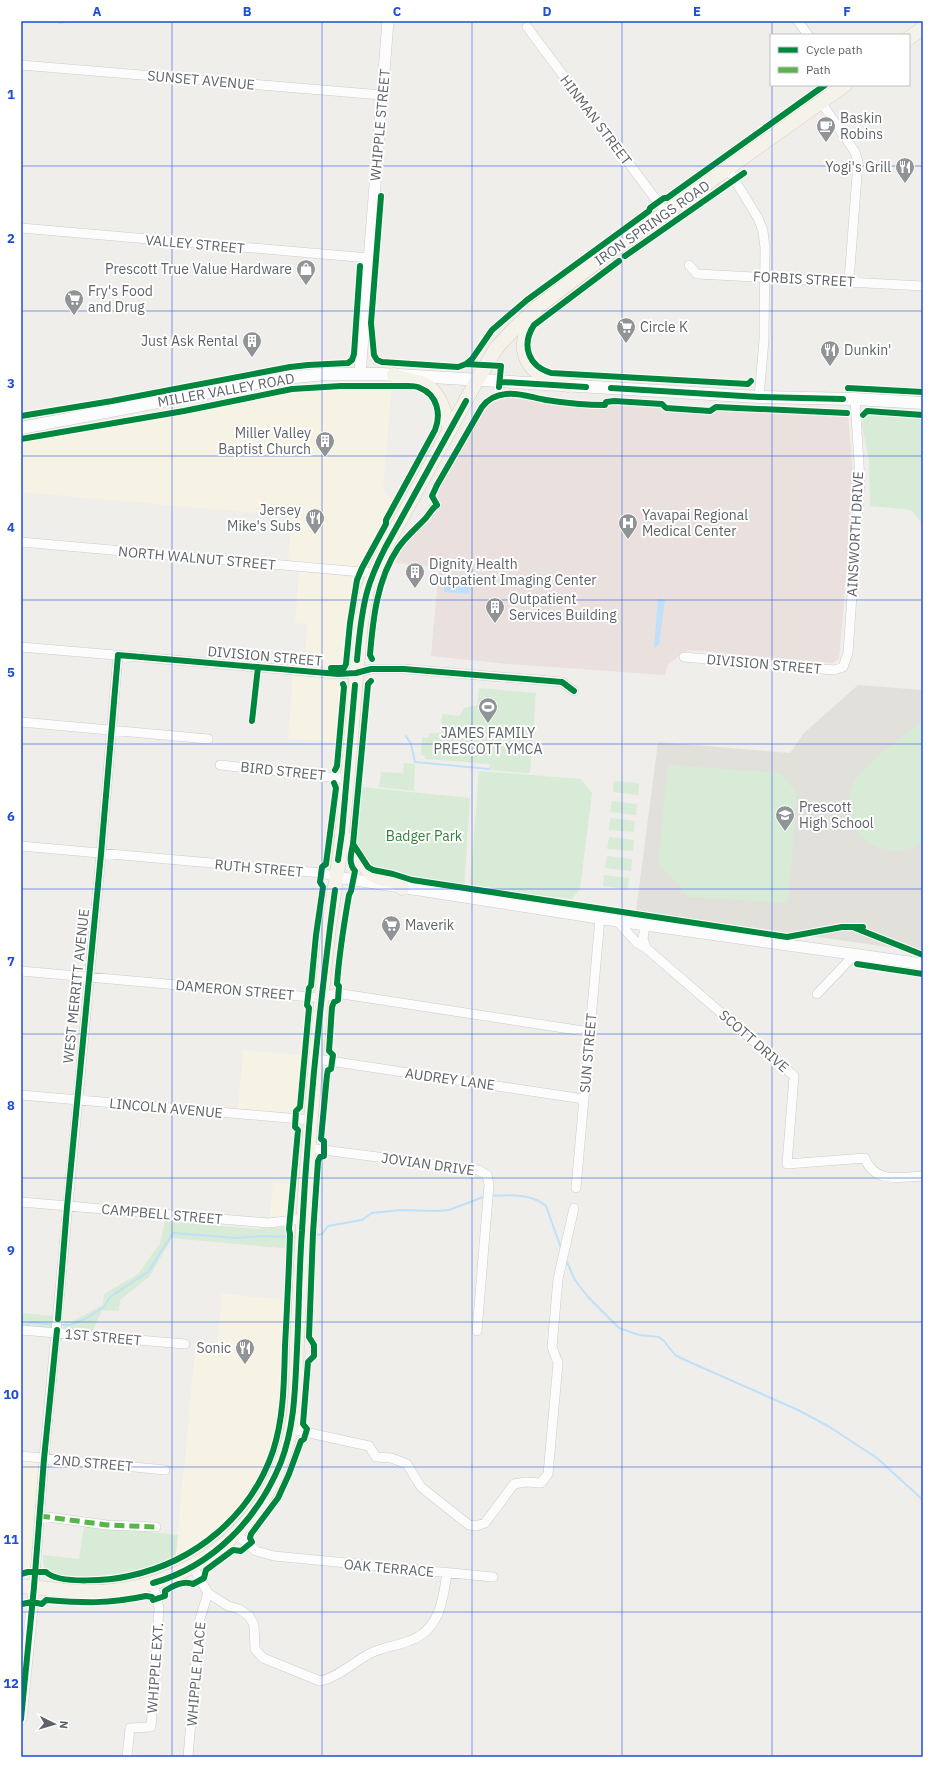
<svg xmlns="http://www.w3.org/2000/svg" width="944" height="1778" viewBox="0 0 944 1778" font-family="'IBM Plex Sans',sans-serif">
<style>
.commercial{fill:#f7f3e4}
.education{fill:#e2e0da}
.medical{fill:#eae0de}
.green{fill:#d8ebd6}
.water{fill:#bfe0f9}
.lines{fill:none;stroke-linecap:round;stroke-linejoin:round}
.stream{stroke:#bfe0f9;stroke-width:2}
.minor-casing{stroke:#cbcccc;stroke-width:10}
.tertiary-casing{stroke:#cbcccc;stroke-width:12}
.secondary-casing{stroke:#cacacb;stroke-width:13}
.primary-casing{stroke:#d7ceb8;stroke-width:15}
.minor{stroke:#fdfcfc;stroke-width:9}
.tertiary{stroke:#fdfcfc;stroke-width:11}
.secondary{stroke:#fdfcfc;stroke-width:12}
.primary{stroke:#f4f2e9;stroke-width:14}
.quiet{stroke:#58b549;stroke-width:5;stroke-dasharray:10 5;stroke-linecap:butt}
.cycleway-casing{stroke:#fff;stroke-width:8}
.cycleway{stroke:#00873e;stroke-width:6}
.grid{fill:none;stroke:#1d4ed8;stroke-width:1;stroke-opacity:0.55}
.labels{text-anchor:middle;stroke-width:4;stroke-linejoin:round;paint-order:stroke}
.street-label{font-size:14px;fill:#5f6368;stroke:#fff}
.poi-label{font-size:14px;fill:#5f6368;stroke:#fff;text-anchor:start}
.park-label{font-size:14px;fill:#348238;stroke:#fff}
.neatline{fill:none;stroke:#1d4ed8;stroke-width:1.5}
.grid-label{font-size:13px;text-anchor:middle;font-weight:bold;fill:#1d4ed8}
</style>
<rect width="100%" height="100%" fill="#efeeea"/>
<path class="commercial" d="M365,386h27l-9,99 2,10 15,7 -28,48 -7,16 -4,2 -73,-5 4,-47 -271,-24v-51l283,-52z
M299,572l54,5 5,3 1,4 -8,34 -5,48 -2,4 -40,-1 3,-45 -12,-1z
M293,676l47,5 3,2 2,4 -6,56 -51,-5z
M243,1050l63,6 -6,55 -4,2 -58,-4z
M273,1183l22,1 -2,28 -3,3 -20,3z
M222,1294l67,6 -7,121 -5,23 -8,22 -14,27 -18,23 -18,19 -21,17 -23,12 21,-223 21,2z
M21,1460l16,1 3,3 -9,106 -4,5 -5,2 -1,-1z"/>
<path class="education" d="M858,685l65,5v262l-287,-41 22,-169 132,11 14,-20z"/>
<path class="medical" d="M514,397l241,13 87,3 6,4 6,66 -15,176 -6,4 -145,-13 -20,14 -3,11 -157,-11 -77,-8 8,-89 -44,-4 5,-14 16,-19 61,-112 16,-17z"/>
<path class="green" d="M868,414l55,2v109l-12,-15 -41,-4 -1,-46 -7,-34 1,-6z
M479,688l57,5 -6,80 -41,-3 1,-6 -65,-5v-3l-4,-1 1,-18 6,1 1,-5h12l1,-19 17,2 5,-8 13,-3z
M923,721v120c-9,8 -20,10 -32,9 -34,-4 -52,-37 -37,-68 7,-16 53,-48 69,-61z
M404,763l11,1 -1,27 -35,-4 2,-15 22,1z
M668,765l113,8 16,21 -9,109 -100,-6 -30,-35z
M479,771l102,8 11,14 -12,96 -8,10 -102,-11z
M614,781l25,2 -1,12 -25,-3z
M361,787l109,11 -6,89 -44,-7 -47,-13 -13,-15 -5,-12z
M612,801l25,3 -1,11 -26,-3z
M610,818l25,3 -1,11 -25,-2z
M609,837l25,3 -1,11 -26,-2z
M607,856l25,3 -1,12 -26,-3z
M604,875l25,3 -1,11 -25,-3z
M165,1221l91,8 31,-2 4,3v19l-119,-11 -23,39 -29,23 -1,11 -17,-1 -10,22 -29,-1 1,-10h9l30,-16 1,-11 34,-20 22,-31z
M21,1313l33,3 -2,14 -31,-3z
M84,1525l94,10 -3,29c-35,13 -68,19 -106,16 -7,-1 -17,0 -22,-7 -4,-6 -4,-12 -4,-18l36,4z"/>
<path class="water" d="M446,578l25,2 -2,14 -25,-2v-11z
M658,599l7,1 -6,44 -5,4z"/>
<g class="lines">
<path class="stream" d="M60,21v2l9,-2
M406,736l5,8 4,18 74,7
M491,1196c18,-1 41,-3 55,10l15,42
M307,1237l15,-3 6,-8 34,-6 10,-7 29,-3 35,1 13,-1 37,-14
M566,1260l9,20 13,17 31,31 20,7 20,2 5,4 11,14 10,5 113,50 30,16 49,32 46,42
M58,1325h12l15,-6 19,-12 6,-10 38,-25 25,-39 65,5 25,-2 33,1
M27,1326l4,-4 23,3"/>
<g class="minor-casing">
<path id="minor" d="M798,21l10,14
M527,27l139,186
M21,65l361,30
M821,102l34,50 3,10 -9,119
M728,169l30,49 5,13 2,17 -1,92 -5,57
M21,228l348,30
M689,265l8,9 226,12
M21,542l352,31
M21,647l317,27 18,-1 15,-4h33l158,13 12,9
M684,657l150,13 9,-3 5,-14 12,-173 -5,-81
M21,722l187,17
M220,765l127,14
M21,846l301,27 14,4
M617,921l20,22 9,5 -3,-9 2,-14
M646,948l148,128 -7,88 78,-6c9,26 36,19 58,18
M21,971l301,27 14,-5 254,39
M817,994l38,-40
M316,1059l268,40
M21,1095l290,25
M308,1148l170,22 9,5 2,10 -12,146
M576,1188l24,-270
M21,1202l247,21 34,-4
M21,1330l164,14
M291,1429l78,17 7,11 15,1 16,6 14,23 48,38 7,1 9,-3 29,-39 12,-2 15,1 7,-9 10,-111 -6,-16 6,-68 16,-71
M21,1456l144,14
M40,1516l67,9 49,2
M235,1533l21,18 18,5 219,21
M193,1567l15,26 20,13 11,3 10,7 5,9 1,24 8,9 57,23c17,-3 35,-20 51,-28 12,-6 26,-7 38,-12 30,-10 34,-40 38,-68
M34,1587l10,-128 57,-605 17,-199
M127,1757l3,-29 21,-1 8,-119 -6,-25
M188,1757l11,-135 9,-29"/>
</g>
<g class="tertiary-casing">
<path id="tertiary" d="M360,374l28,-353
M336,877l281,44 306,43
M21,1719l13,-132"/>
</g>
<g class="secondary-casing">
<path id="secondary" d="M21,428l263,-50 42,-4h56l377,23 96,2 68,4"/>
</g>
<g class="primary-casing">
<path id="primary" d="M909,38l14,-10
M534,314c-11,19 -17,42 3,58 8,6 22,9 31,13
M394,375c11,6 16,5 27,8 19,6 24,31 29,47
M342,835l28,38 9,5 14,2 9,8
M21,1586c23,2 46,6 70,6 63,0 122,-27 162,-78 18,-23 31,-55 38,-84 6,-28 5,-58 6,-87 3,-58 5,-116 10,-175 6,-77 12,-154 21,-232 4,-34 11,-69 14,-103 8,-70 12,-140 19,-209l6,-33 18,-43 92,-168 20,-33 18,-19 24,-22 63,-48 243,-173"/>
</g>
<use href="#minor" class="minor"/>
<use href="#tertiary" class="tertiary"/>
<use href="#secondary" class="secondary"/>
<use href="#primary" class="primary"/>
<path class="quiet" d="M40,1516l67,9 49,2"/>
<g class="cycleway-casing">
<path id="cycleway" d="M381,196l-10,127 3,32 3,5 5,2 76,5 8,-3 6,-5 20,-29 35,-30 122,-89 1,-3 14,-10h3l158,-113
M625,256l119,-83
M619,261l-85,64c-13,20 -6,41 17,48l197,11 3,-3
M466,364l35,2 -2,21
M502,382l84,5
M611,388l148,9 84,2
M848,388l75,4
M863,415l4,-4 56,4
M21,416l91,-15 178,-34 18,-2 40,-2 4,-3 2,-6 6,-88
M21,439l163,-28 108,-22 49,-3h67c4,0 9,0 12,2 18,7 21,27 15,42l-49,90v4l-24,44 -5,12 -7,43 -4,41 -2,4h-13
M372,659l-2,-4c3,-36 7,-76 28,-107 7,-10 16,-18 25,-27 6,-5 7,-11 14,-16l-5,-9 5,-11 45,-78c6,-8 13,-12 24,-13 13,-2 27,4 40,6 19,3 39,5 59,5l1,-3 8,-1 48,3 4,4 44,3 6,-4 131,6
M357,660c2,-23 4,-46 10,-68 4,-15 11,-30 18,-44l81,-147
M371,681l-3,3 -15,160 15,23 5,3 20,4 19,6 375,57 55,-10h21
M252,721l6,-54
M335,770l2,-4 7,-79 -1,-3
M338,860l4,-28 13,-147
M855,928l68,27
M857,964l66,10
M58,1319l9,-112 34,-353 17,-199 220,19 18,-1 15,-4h33l158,13 12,9
M21,1574l7,-2h18c13,13 66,8 83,4 66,-14 122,-60 144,-125 11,-34 11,-70 12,-105 2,-38 4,-75 5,-112l-1,-5 9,-99 -3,-3 1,-16 4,-4 9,-99 -2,-3 2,-17 2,-2 5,-51 7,-48 -3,-5 2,-15 4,-3 10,-76 -2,-5
M153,1583c60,-17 105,-64 128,-121 14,-37 14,-74 16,-113 2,-39 2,-79 5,-118 6,-113 18,-229 33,-341
M22,1604l10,-2 10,2 4,-4c38,3 62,4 100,-4l6,1 1,3 12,-4v-5c7,-5 19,-11 28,-7l11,-6 2,-8 27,-20 8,1 11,-9 -2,-4 1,-4 27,-36 11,-24 12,-33 3,-2 3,-10 -4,-5 5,-62 6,-6v-11l-5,-8 4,-104 5,-72 2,-4 4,-1v-15l-3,-2 6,-64 1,-5 3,-1 2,-14 -4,-4 3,-44 2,-5 4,-2 1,-14 -2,-2c2,-30 7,-60 12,-89l2,-4 4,-20c-7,-8 -4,-17 -2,-27
M21,1719l13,-132 10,-128 13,-129"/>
</g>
<use href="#cycleway" class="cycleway"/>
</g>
<path class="grid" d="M172,21v1736M322,21v1736M472,21v1736M622,21v1736M772,21v14M772,85v1672M21,166h902M21,311h902M21,456h902M21,600h902M21,744h902M21,889h902M21,1034h902M21,1178h902M21,1322h902M21,1467h902M21,1612h902"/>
<defs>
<g id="cafe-pin" transform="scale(1)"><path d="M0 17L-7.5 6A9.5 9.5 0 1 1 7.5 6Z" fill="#919496" stroke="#fff"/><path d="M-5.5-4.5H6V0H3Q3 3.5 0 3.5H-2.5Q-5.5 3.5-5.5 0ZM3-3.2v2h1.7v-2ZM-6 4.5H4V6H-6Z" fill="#fff"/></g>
<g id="restaurant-pin" transform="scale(1)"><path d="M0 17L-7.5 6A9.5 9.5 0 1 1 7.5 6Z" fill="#919496" stroke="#fff"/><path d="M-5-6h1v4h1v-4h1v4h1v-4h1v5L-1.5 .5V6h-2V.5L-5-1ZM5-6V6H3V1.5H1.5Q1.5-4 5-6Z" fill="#fff"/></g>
<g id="shop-pin" transform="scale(1)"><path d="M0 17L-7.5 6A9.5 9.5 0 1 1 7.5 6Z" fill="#919496" stroke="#fff"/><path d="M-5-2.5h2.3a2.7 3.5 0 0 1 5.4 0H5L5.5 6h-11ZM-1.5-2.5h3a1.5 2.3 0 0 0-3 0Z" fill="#fff"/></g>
<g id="supermarket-pin" transform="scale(1)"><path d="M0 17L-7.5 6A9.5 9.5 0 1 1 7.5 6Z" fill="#919496" stroke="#fff"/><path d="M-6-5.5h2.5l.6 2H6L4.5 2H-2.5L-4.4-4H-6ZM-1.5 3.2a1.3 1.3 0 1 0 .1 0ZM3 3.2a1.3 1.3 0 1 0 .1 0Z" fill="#fff"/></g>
<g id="building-pin" transform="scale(1)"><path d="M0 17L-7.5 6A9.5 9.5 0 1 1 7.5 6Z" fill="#919496" stroke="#fff"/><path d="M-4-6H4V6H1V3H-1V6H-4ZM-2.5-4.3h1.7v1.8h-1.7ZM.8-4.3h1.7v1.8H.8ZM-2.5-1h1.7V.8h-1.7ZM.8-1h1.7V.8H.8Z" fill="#fff"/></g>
<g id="hospital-pin" transform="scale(1)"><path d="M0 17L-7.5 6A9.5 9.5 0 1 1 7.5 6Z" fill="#919496" stroke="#fff"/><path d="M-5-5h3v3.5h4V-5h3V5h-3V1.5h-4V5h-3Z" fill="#fff"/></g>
<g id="stadium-pin" transform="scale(1)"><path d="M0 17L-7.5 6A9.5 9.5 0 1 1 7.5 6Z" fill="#919496" stroke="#fff"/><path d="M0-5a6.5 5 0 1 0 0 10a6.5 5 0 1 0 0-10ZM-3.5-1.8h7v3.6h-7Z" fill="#fff"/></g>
<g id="school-pin" transform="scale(1)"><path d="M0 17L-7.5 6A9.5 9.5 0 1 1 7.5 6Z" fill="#919496" stroke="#fff"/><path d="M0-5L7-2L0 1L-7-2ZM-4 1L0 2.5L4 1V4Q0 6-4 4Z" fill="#fff"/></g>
</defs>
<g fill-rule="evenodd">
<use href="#cafe-pin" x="826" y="126"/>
<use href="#restaurant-pin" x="905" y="167"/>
<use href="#shop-pin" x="306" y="269"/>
<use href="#supermarket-pin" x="74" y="299"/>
<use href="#supermarket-pin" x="626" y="327"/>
<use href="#building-pin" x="252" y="341"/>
<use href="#restaurant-pin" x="830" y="350"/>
<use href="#building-pin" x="325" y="441"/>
<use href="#restaurant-pin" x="315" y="518"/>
<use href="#hospital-pin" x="628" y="523"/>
<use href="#building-pin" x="415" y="572"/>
<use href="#building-pin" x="495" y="607"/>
<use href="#stadium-pin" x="488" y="707"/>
<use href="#school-pin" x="785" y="815"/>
<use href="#supermarket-pin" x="391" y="925"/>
<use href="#restaurant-pin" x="245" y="1348"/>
</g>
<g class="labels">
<g class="street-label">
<text transform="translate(201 80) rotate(5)" y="5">SUNSET AVENUE</text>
<text transform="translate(596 120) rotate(53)" y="5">HINMAN STREET</text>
<text transform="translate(380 125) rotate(-85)" y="5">WHIPPLE STREET</text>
<text transform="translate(652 223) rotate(-35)" y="5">IRON SPRINGS ROAD</text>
<text transform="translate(195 244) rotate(5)" y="5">VALLEY STREET</text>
<text transform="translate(804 279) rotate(3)" y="5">FORBIS STREET</text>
<text transform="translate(226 390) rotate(-10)" y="5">MILLER VALLEY ROAD</text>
<text transform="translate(855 534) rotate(-87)" y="5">AINSWORTH DRIVE</text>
<text transform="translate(197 558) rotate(5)" y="5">NORTH WALNUT STREET</text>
<text transform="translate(265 656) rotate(5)" y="5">DIVISION STREET</text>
<text transform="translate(764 664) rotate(5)" y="5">DIVISION STREET</text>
<text transform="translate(283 771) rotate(6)" y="5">BIRD STREET</text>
<text transform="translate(259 868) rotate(5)" y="5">RUTH STREET</text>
<text transform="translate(76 986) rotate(-84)" y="5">WEST MERRITT AVENUE</text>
<text transform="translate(235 990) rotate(5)" y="5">DAMERON STREET</text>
<text transform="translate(754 1041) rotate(41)" y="5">SCOTT DRIVE</text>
<text transform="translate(588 1053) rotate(-85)" y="5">SUN STREET</text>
<text transform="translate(450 1079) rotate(8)" y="5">AUDREY LANE</text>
<text transform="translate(166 1108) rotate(5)" y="5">LINCOLN AVENUE</text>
<text transform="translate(428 1164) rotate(8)" y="5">JOVIAN DRIVE</text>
<text transform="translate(162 1214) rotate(5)" y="5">CAMPBELL STREET</text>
<text transform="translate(103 1337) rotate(5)" y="5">1ST STREET</text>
<text transform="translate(93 1463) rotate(5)" y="5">2ND STREET</text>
<text transform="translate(389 1568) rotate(5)" y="5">OAK TERRACE</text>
<text transform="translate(155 1668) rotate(-86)" y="5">WHIPPLE EXT.</text>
<text transform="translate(196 1674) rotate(-85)" y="5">WHIPPLE PLACE</text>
</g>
<g class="poi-label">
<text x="840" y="123">Baskin<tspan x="840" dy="16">Robins</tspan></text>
<text x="891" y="172" text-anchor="end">Yogi's Grill</text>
<text x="292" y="274" text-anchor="end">Prescott True Value Hardware</text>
<text x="88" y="296">Fry's Food<tspan x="88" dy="16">and Drug</tspan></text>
<text x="640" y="332">Circle K</text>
<text x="238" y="346" text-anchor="end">Just Ask Rental</text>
<text x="844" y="355">Dunkin'</text>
<text x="311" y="438" text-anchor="end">Miller Valley<tspan x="311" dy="16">Baptist Church</tspan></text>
<text x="301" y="515" text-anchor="end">Jersey<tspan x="301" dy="16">Mike's Subs</tspan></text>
<text x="642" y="520">Yavapai Regional<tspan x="642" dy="16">Medical Center</tspan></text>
<text x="429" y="569">Dignity Health<tspan x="429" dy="16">Outpatient Imaging Center</tspan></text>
<text x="509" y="604">Outpatient<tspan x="509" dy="16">Services Building</tspan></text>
<text x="488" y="738" text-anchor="middle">JAMES FAMILY<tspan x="488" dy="16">PRESCOTT YMCA</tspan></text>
<text x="799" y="812">Prescott<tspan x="799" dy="16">High School</tspan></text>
<text x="405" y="930">Maverik</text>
<text x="231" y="1353" text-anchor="end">Sonic</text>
</g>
<g class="park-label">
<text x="424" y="841">Badger Park</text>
</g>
</g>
<rect width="944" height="1778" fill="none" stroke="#ffffff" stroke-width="44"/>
<rect x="770" y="34" width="140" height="52" fill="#ffffff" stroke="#bfc1c3"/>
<rect x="778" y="47" width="20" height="6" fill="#00873e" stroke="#bfc1c3"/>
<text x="806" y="54" font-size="12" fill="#5f6368">Cycle path</text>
<rect x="778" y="67" width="20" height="6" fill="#58b549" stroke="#bfc1c3"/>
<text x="806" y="74" font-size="12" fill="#5f6368">Path</text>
<g transform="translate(54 1724) rotate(95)" stroke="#ffffff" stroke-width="3" paint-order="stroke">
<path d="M0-3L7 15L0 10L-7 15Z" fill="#5f6368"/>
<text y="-6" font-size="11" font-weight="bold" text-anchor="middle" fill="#5f6368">N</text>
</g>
<rect x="22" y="22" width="900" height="1734" class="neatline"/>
<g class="grid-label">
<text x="97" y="16">A</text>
<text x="247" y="16">B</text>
<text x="397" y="16">C</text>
<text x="547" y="16">D</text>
<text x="697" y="16">E</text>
<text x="847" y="16">F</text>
<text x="11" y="99">1</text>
<text x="11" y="243">2</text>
<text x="11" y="388">3</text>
<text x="11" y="532">4</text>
<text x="11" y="677">5</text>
<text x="11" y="821">6</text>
<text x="11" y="966">7</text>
<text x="11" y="1110">8</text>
<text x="11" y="1255">9</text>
<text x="11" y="1399">10</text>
<text x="11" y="1544">11</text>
<text x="11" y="1688">12</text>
</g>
</svg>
